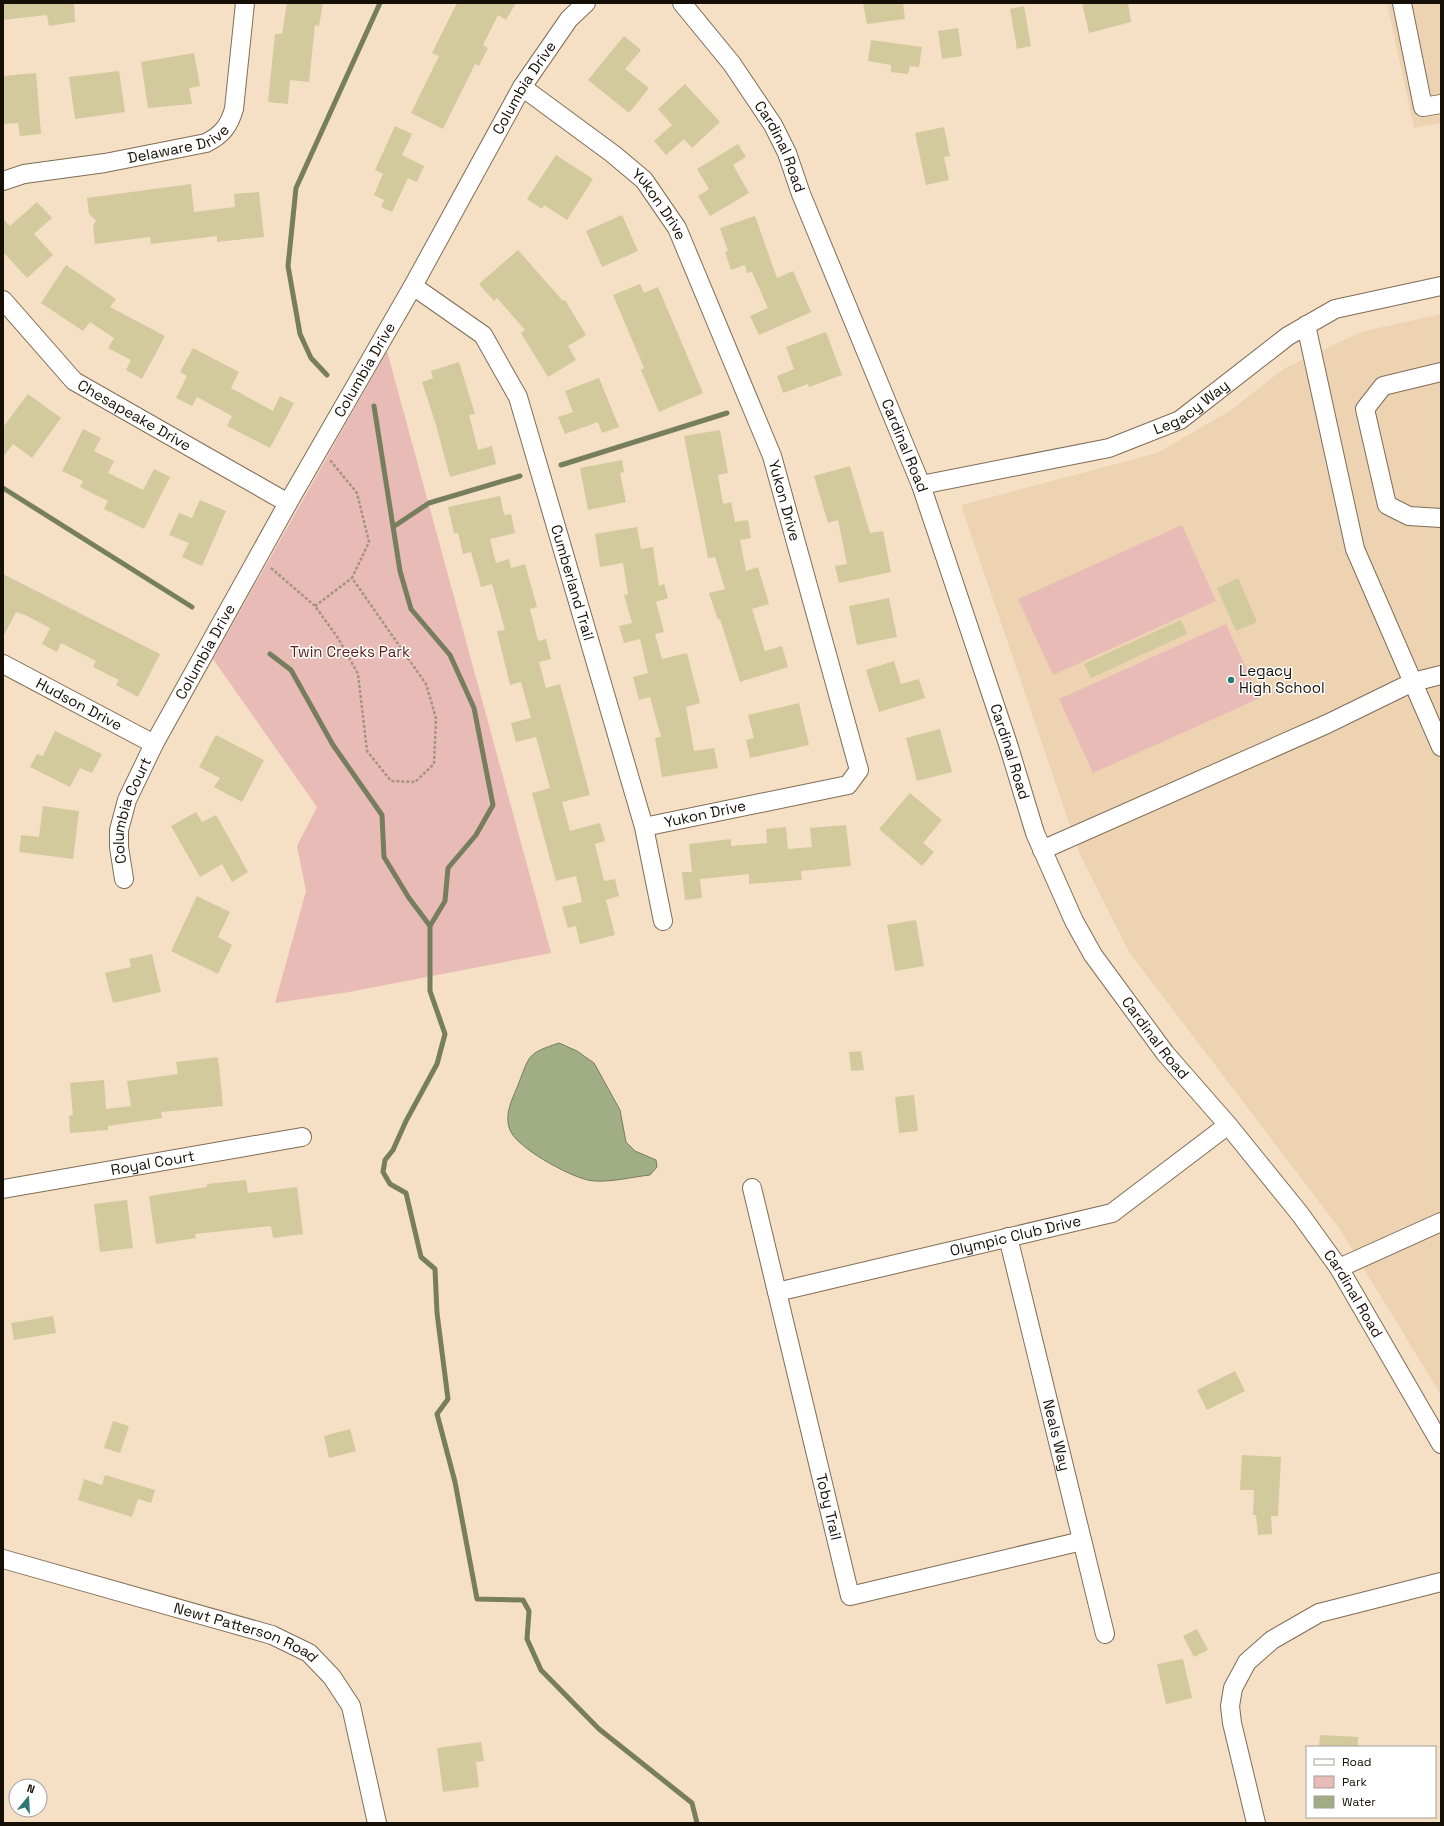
<svg xmlns="http://www.w3.org/2000/svg" width="1444" height="1826" viewBox="0 0 1444 1826" font-family="'Space Grotesk',sans-serif">
<style>
.built{fill:#edd3b2}
.green{fill:#e9bbb6}
.water{fill:#a1ad84;stroke:#777e5e}
.lines{fill:none;stroke-linecap:round;stroke-linejoin:round}
.stream{stroke:#777e5e;stroke-width:5}
.building{fill:#d2c99d}
.minor-casing{stroke:#7f6d55;stroke-width:20}
.path{stroke:#a4947f;stroke-width:2.5;stroke-dasharray:3 2;stroke-linecap:butt}
.minor{stroke:#fff;stroke-width:18}
.poi-dot{fill:#2c7674;stroke:#fff;stroke-width:1.5}
.labels{text-anchor:middle;stroke-width:3;stroke-linejoin:round;paint-order:stroke}
.street-label{font-size:15px;fill:#160f06;stroke:#fff}
.park-label{font-size:15px;fill:#5a1d1a;stroke:#fff}
.poi-label{font-size:15px;fill:#160f06;stroke:#fff;text-anchor:start}
</style>
<rect width="100%" height="100%" fill="#f5e0c5"/>
<path class="built" d="M1387,3h54v120l-27,5z
M1441,314v1081l-102,-167 -210,-276 -49,-97 -119,-350 196,-52 71,-41 57,-44 76,-36z"/>
<path class="green" d="M387,351l164,602 -202,39 -74,11 31,-112 -9,-45 20,-39 -104,-148z
M1182,525l34,76 -163,74 -35,-76z
M1226,624l34,74 -167,75 -34,-74z"/>
<path class="water" d="M559,1043l18,8 17,12 26,47 6,32 9,9 21,9 1,7 -7,8c-18,2 -37,7 -55,6 -19,0 -76,-32 -84,-49 -8,-16 1,-32 7,-47 12,-30 8,-31 41,-42z"/>
<g class="lines">
<path class="stream" d="M327,375l-16,-17 -11,-24 -12,-68 8,-78 84,-185
M374,406l26,165 11,38 39,46 24,53 19,97 -17,30 -28,33 -3,33 -15,25v65l15,43 -8,30 -31,57 -13,29 -8,10 -2,12 7,12 16,9 15,64 14,12 2,44 11,86 -11,15 18,68 22,117 46,1 6,11 -2,28 14,31 58,59 93,74 5,20
M561,465l166,-52
M3,488l189,119
M393,527l36,-24 91,-27
M270,654l21,16 42,75 49,70 2,42 25,41 21,28"/>
</g>
<path class="building" d="M3,3h71l1,19 -26,4 -2,-11 -44,5z
M287,3h36l-4,23 -4,-1 -6,57 -19,-2 -2,24 -20,-2 7,-68h7z
M457,3h59l-10,17 -8,-5 -15,30 5,3 -9,18 -4,-2 -32,65 -32,-16 28,-57 -7,-3z
M863,3h40l2,16 -38,5z
M1082,3h46l3,19 -42,11z
M1024,6l7,40 -14,3 -7,-40z
M958,28l4,28 -20,3 -4,-28z
M624,36l17,14 -16,19 24,19 -20,25 -41,-33z
M871,40l51,7 -3,20 -9,-1 -2,8 -17,-2v-7l-23,-4z
M194,53l6,33 -11,2 3,16 -44,4 -7,-46z
M119,71l6,41 -50,7 -6,-42z
M36,73l5,61 -21,2 -2,-13 -15,1v-48z
M685,84l35,38 -28,26 -8,-9 -18,16 -12,-14 18,-16 -14,-16z
M395,126l17,8 -10,21 22,11 -7,16 -9,-4 -16,34 -11,-5 3,-7 -10,-5 9,-21 -8,-4z
M944,127l6,29 -6,1 5,23 -23,5 -11,-52z
M738,144l8,13 -13,8 16,28 -39,23 -12,-20 11,-7 -12,-20z
M556,155l37,24 -26,41 -23,-15 -2,4 -15,-10z
M191,184l3,28 41,-5 -1,-13 25,-2 5,45 -47,5v-6l-66,8 -1,-7 -55,7 -2,-18 3,-5 -7,-7 -2,-16z
M37,202l15,16 -18,16 19,21 -26,23 -24,-26v-33l7,7z
M622,215l16,36 -36,16 -16,-36z
M755,216l22,62 16,-7 18,41 -52,23 -9,-19 18,-8 -16,-36 -5,1 -2,-8 -14,5 -6,-18 3,-1 -8,-23z
M518,250l45,51 2,-1 21,35 -18,11 8,14 -28,17 -27,-44 4,-3 -28,-32 -3,3 -15,-17z
M66,265l50,34 -6,8 55,29 -23,43 -16,-9 5,-10 -23,-12 6,-10 -24,-16 -7,9 -42,-28z
M640,284l4,9 14,-6 45,106 -44,19 -18,-42 3,-2 -31,-73z
M826,332l16,43 -33,12 -1,-3 -25,9 -6,-17 17,-7 -8,-22z
M193,348l46,24 -8,16 42,23 7,-15 14,7 -24,45 -43,-22 5,-10 -35,-19 -5,9 -16,-8 11,-22 -7,-4z
M459,362l16,52 -6,1 9,35 14,-4 4,18 -46,13 -14,-52 -14,-43 11,-4 -2,-7z
M599,378l20,49 -17,6 -4,-11 -33,12 -7,-17 15,-5 -8,-21z
M28,394l33,24 -29,40 -19,-14 -10,13v-30z
M83,429l18,9 -7,13 20,10 -6,12 35,17 11,-21 16,8 -26,52 -40,-20 4,-8 -28,-14 3,-6 -21,-10z
M720,430l8,43 -10,2 5,29 8,-2 4,20 13,-2 3,18 -11,2 6,31 12,-4 11,37 -17,5 13,42 17,-5 6,21 -48,15 -20,-63 -2,1 -9,-27 16,-4 -10,-32 -7,1 -24,-122z
M622,460l2,12 -4,1 6,29 -38,8 -8,-42z
M850,466l20,67 13,-2 8,41 -52,11 -4,-17 12,-2 -9,-44 -10,3 -14,-47z
M500,496l4,19 7,-1 4,19 -25,6 6,24 13,-4 2,9 14,-4 12,43 -7,2 8,32 8,-2 5,20 -12,3 7,26 14,-4 30,111 -28,7 8,29 30,-8 5,18 -10,3 9,37 11,-2 4,17 -13,4 9,35 -35,9 -4,-18 -8,2 -6,-21 20,-5 -6,-26 -20,5 -24,-88 18,-5 -14,-51 -20,5 -5,-19 20,-5 -10,-36 -11,3 -13,-54 8,-1 -13,-46 -11,3 -10,-35 -8,2 -5,-21h-4l-6,-26z
M200,500l26,11 -24,55 -20,-9 7,-14 -20,-8 10,-22 13,5z
M637,527l4,22 12,-2 6,39 5,-2 4,14 -12,4 8,30 -9,2 7,25 25,-6 13,50 -14,4 8,44 20,-3 4,20 -56,9 -7,-39 6,-1 -11,-40 -11,3 -6,-23 15,-4 -8,-34 -16,4 -5,-17 13,-3 -8,-28 4,-1 -5,-31 -23,4 -5,-33z
M3,574l157,80 -22,43 -22,-12 3,-5 -26,-13 3,-6 -35,-18 -4,9 -15,-8 8,-16 -25,-13 -9,-3 -13,25z
M1238,578l19,44 -21,9 -19,-43z
M889,598l8,39 -40,8 -8,-39z
M1181,620l6,14 -96,44 -7,-14z
M894,661l7,23 18,-5 6,19 -46,14 -13,-42z
M799,703l10,42 -59,13 -4,-18 8,-2 -6,-23z
M940,729l12,43 -35,9 -11,-43z
M55,731l47,23 -10,19 -12,-5 -10,19 -40,-20 7,-13 6,2z
M216,735l48,25 -22,42 -28,-15 6,-9 -21,-11z
M910,793l32,27 -19,23 11,9 -12,14 -43,-37z
M43,806l36,5 -6,48 -54,-7 2,-17 18,2z
M196,812l6,10 14,-7 32,57 -16,10 -10,-18 -22,13 -29,-51z
M846,825l5,41 -50,5 1,9 -53,4v-10l-49,5 2,19 -17,2 -3,-28h10l-3,-28 42,-5v7l36,-3 -1,-14 20,-2 2,22 24,-2 -2,-19z
M197,896l33,16 -12,25 14,8 -14,29 -47,-23z
M916,920l8,46 -29,5 -8,-46z
M152,954l9,38 -48,11 -8,-30 26,-6 -2,-8z
M861,1051l3,19 -13,1 -2,-19z
M218,1057l5,49 -62,6 1,6 -54,8v4l-38,3 -1,-17 4,-1 -3,-32 34,-3 2,29 25,-3 -4,-25 51,-7 -2,-12z
M914,1095l4,36 -19,2 -4,-36z
M246,1180l2,13 49,-6 6,47 -30,4 -2,-12 -76,8 1,4 -40,6 -7,-48 58,-9v-3z
M127,1200l6,48 -33,4 -6,-48z
M53,1316l3,17 -42,7 -3,-17z
M1235,1371l10,20 -38,19 -10,-20z
M113,1421l16,5 -9,27 -16,-5z
M350,1429l6,22 -27,7 -5,-22z
M1242,1455l39,2 -3,59h-7l1,18 -14,1 -2,-20h-3l1,-25h-14z
M105,1475l50,15 -4,13 -13,-4 -6,18 -54,-17 6,-21 18,6z
M1197,1629l11,21 -14,7 -11,-21z
M1183,1659l9,39 -26,6 -9,-40z
M1320,1735l38,2v10h-39z
M481,1742l3,19 -8,1 3,25 -36,5 -6,-44z"/>
<g class="lines">
<g class="minor-casing">
<g id="minor">
<path id="s1" d="M682,3l50,61 41,61 14,28 14,41 120,291 87,259 27,89 39,88 19,34 72,98 63,72 72,89 39,54 102,176"/>
<path d="M1402,3l21,104 18,-3"/>
<path id="s2" d="M522,87l91,67 31,26 33,48 95,228 87,314 -11,15 -204,42"/>
<path id="s3" d="M3,181l21,-7 81,-11 101,-20c16,-8 23,-17 28,-34l11,-106"/>
<path id="s4" d="M413,286l70,49 35,62 126,430 19,94"/>
<path id="s5" d="M3,300l71,81 214,122"/>
<path d="M1306,325l49,224 86,198"/>
<path d="M1441,372l-58,14 -18,23 22,96 22,11 32,2"/>
<path id="s6" d="M921,485l188,-37 71,-28 108,-84 47,-27 106,-23"/>
<path id="s7" d="M3,664l151,80"/>
<path d="M1042,850l285,-126 86,-42 28,-7"/>
<path id="s8" d="M124,879l-5,-32v-17l8,-30 27,-56 134,-241 125,-217 109,-199 47,-68 17,-16"/>
<path id="s9" d="M752,1188l98,408 232,-55"/>
<path id="s10" d="M3,1189l299,-52"/>
<path id="s11" d="M1008,1237l97,397"/>
<path d="M1339,1268l102,-46"/>
<path id="s12" d="M777,1292l335,-79 116,-88"/>
<path id="s13" d="M3,1559l269,76 37,18 23,24 19,29 26,117"/>
<path d="M1256,1823l-24,-100 -2,-17 3,-18 14,-26 25,-22 47,-27 122,-31"/>
</g>
</g>
<path class="path" d="M271,568l44,38 23,32 20,36 9,77 24,30 24,1 19,-18 2,-46 -10,-34 -74,-106 17,-36 -12,-49 -27,-33
M315,606l37,-28"/>
<use href="#minor" class="minor"/>
</g>
<circle class="poi-dot" cx="1231" cy="680" r="4"/>
<g class="labels">
<g class="street-label">
<text dy="5" stroke="none"><textPath href="#s8" startOffset="896">Columbia Drive</textPath></text>
<text dy="5" stroke="none"><textPath href="#s3" startOffset="180">Delaware Drive</textPath></text>
<text dy="5" stroke="none"><textPath href="#s1" startOffset="175">Cardinal Road</textPath></text>
<text dy="5" stroke="none"><textPath href="#s2" startOffset="182">Yukon Drive</textPath></text>
<text dy="5" stroke="none"><textPath href="#s8" startOffset="572">Columbia Drive</textPath></text>
<text dy="5" stroke="none"><textPath href="#s6" startOffset="284">Legacy Way</textPath></text>
<text dy="5" stroke="none"><textPath href="#s5" startOffset="177">Chesapeake Drive</textPath></text>
<text dy="5" stroke="none"><textPath href="#s1" startOffset="499">Cardinal Road</textPath></text>
<text dy="5" stroke="none"><textPath href="#s2" startOffset="505">Yukon Drive</textPath></text>
<text dy="5" stroke="none"><textPath href="#s4" startOffset="350">Cumberland Trail</textPath></text>
<text dy="5" stroke="none"><textPath href="#s8" startOffset="248">Columbia Drive</textPath></text>
<text dy="5" stroke="none"><textPath href="#s7" startOffset="86">Hudson Drive</textPath></text>
<text dy="5" stroke="none"><textPath href="#s1" startOffset="823">Cardinal Road</textPath></text>
<text dy="5" stroke="none"><textPath href="#s8" startOffset="71">Columbia Court</textPath></text>
<text transform="translate(705 814) rotate(-12)" y="5">Yukon Drive</text>
<text dy="5" stroke="none"><textPath href="#s1" startOffset="1147">Cardinal Road</textPath></text>
<text dy="5" stroke="none"><textPath href="#s10" startOffset="152">Royal Court</textPath></text>
<text dy="5" stroke="none"><textPath href="#s12" startOffset="245">Olympic Club Drive</textPath></text>
<text dy="5" stroke="none"><textPath href="#s1" startOffset="1471">Cardinal Road</textPath></text>
<text dy="5" stroke="none"><textPath href="#s11" startOffset="204">Neals Way</textPath></text>
<text dy="5" stroke="none"><textPath href="#s9" startOffset="328">Toby Trail</textPath></text>
<text dy="5" stroke="none"><textPath href="#s13" startOffset="254">Newt Patterson Road</textPath></text>
</g>
<g class="park-label">
<text x="350" y="657">Twin Creeks Park</text>
</g>
<g class="poi-label">
<text x="1239" y="676">Legacy<tspan x="1239" dy="17">High School</tspan></text>
</g>
</g>
<rect width="1444" height="1826" fill="none" stroke="#160f06" stroke-width="8"/>
<rect x="1306" y="1746" width="130" height="72" fill="#ffffff" stroke="#a29f9b"/>
<rect x="1314" y="1759" width="20" height="6" fill="#ffffff" stroke="#a29f9b"/>
<text x="1342" y="1766" font-size="12" fill="#160f06">Road</text>
<rect x="1314" y="1776" width="20" height="12" fill="#e9bbb6" stroke="#a29f9b"/>
<text x="1342" y="1786" font-size="12" fill="#160f06">Park</text>
<rect x="1314" y="1796" width="20" height="12" fill="#a1ad84" stroke="#a29f9b"/>
<text x="1342" y="1806" font-size="12" fill="#160f06">Water</text>
<g transform="translate(28 1798) rotate(18)"><circle r="19" fill="#ffffff" stroke="#a29f9b"/>
<path d="M0-3L7 15L0 10L-7 15Z" fill="#2c7674"/>
<text y="-6" font-size="11" font-weight="bold" text-anchor="middle" fill="#160f06">N</text>
</g>
</svg>
